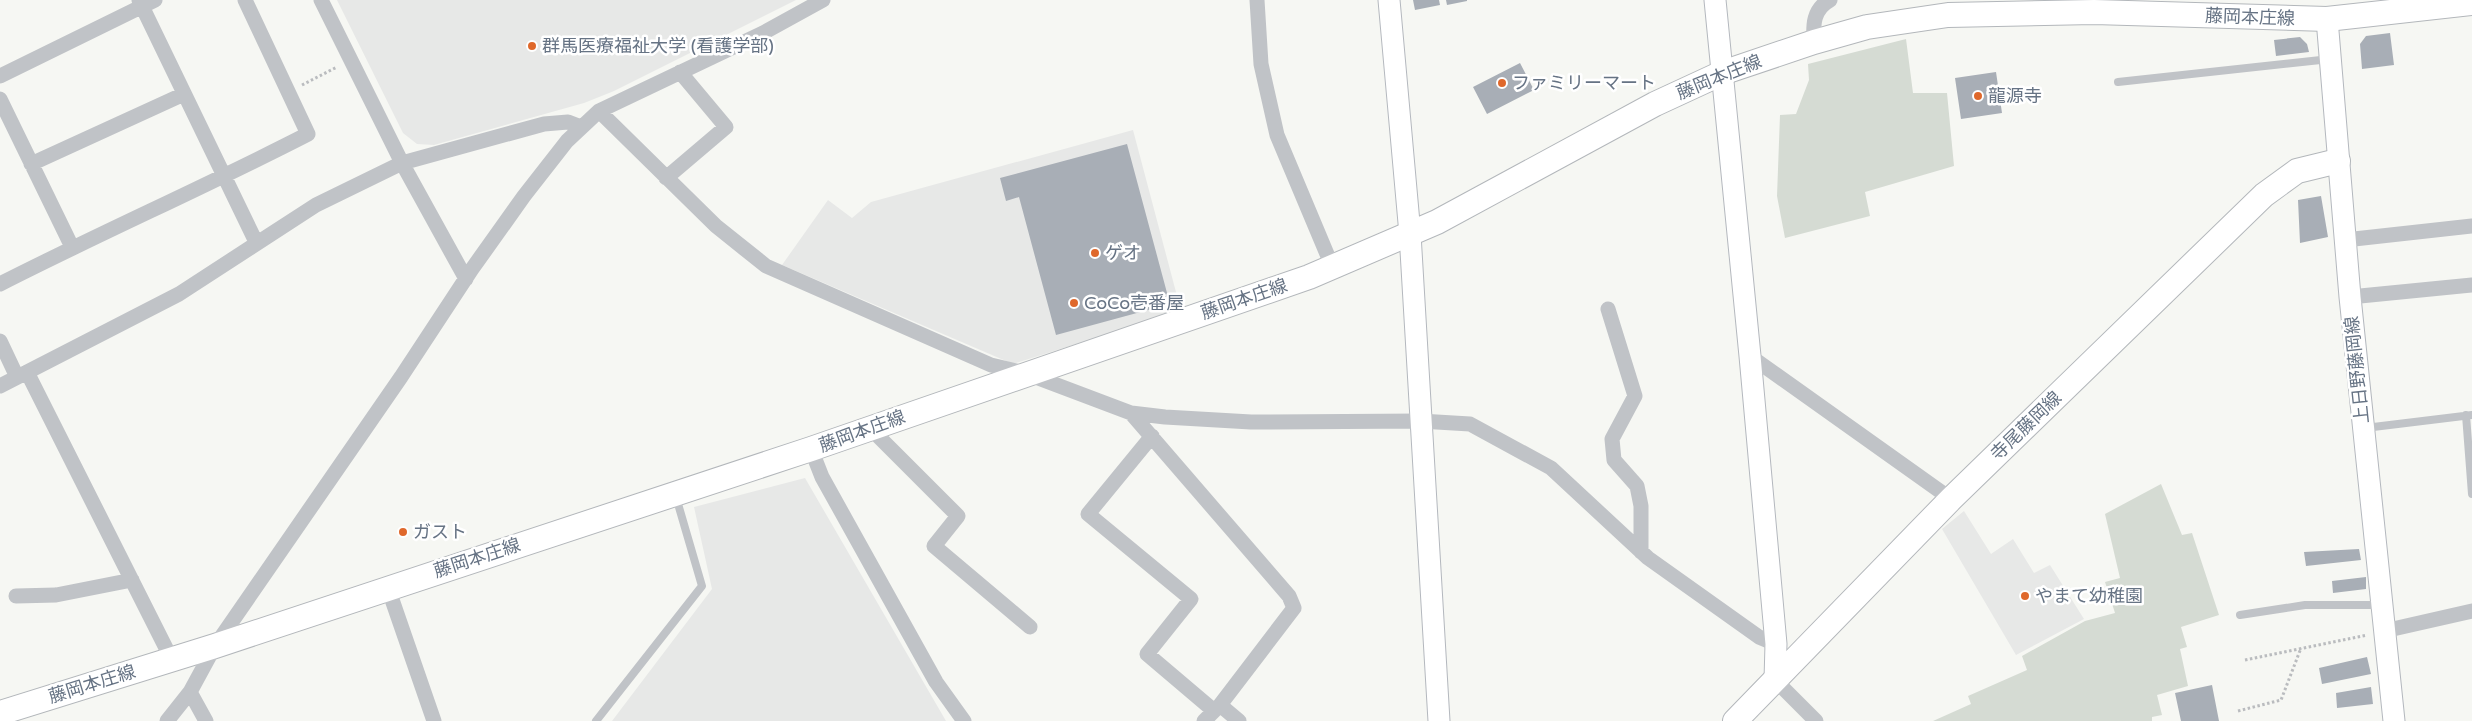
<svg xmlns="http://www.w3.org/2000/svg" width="2472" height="721" viewBox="0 0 2472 721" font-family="'Varela Round','Noto Sans JP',sans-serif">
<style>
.built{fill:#e7e8e7}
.green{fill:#d5dbd3}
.building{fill:#a8aeb6}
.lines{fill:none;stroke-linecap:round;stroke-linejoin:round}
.secondary-casing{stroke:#b4b8be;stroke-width:23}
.primary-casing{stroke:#b3b7bb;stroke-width:26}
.path{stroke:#babcbf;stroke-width:3;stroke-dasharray:2.5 2.5;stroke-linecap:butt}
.lane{stroke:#c0c3c7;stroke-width:8}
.street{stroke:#c0c3c7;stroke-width:15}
.secondary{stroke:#fff;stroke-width:21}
.primary{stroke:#fff;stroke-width:24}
.poi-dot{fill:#df682b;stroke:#fff;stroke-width:2}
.labels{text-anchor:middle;stroke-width:5;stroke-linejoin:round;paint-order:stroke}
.street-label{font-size:18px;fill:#667384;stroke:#fff}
.poi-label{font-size:18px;fill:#667384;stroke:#fff;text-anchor:start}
</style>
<rect width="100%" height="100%" fill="#f6f7f3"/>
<path class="built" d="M337,0h459l-182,91 -30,12 -150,42 -17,-1 -14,-11z
M1133,130l48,181 -168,53 -231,-99 46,-65 24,18 19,-16z
M805,478l141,243h-334l100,-132 -18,-82z
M1964,511l27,43 22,-15 21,34 16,-8 34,54 -68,36 -74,-126z"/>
<path class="green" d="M1906,39l7,54h34l7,73 -89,26 5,24 -85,22 -8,-42 3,-81 16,-1 13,-34 -1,-16z
M2161,484l21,51 10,-2 27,82 -38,12 6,20 -7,2 8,37 -31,9 5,20 -10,2v4h-219l38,-17 -3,-8 59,-26 -5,-14 63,-35 30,-8 -10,-31 15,-4 -15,-64z"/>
<path class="building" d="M1413,0h26l1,5 -25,5z
M1446,0h21v1l-20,4z
M2390,33l4,32 -32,4 -2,-25 6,-8z
M2300,37l7,7 2,8 -33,4 -2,-16z
M1520,63l14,27 -47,24 -14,-27z
M1996,72l6,41 -41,6 -6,-41z
M1127,144l43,160 -114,31 -37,-138 -13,4 -6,-23z
M2321,196l7,41 -28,6 -2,-43z
M2359,549l2,11 -55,6 -2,-14z
M2366,577v12l-33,4 -1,-12z
M2367,657l4,17 -49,10 -3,-16z
M2212,685l7,36h-38l-6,-28z
M2371,687l2,17 -36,4 -1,-15z"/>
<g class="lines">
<g class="secondary-casing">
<path id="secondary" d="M1389,0l21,234 29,487
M1715,0l35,356 26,288 -1,36
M2327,19l23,278 44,424"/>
</g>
<g class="primary-casing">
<path id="primary" d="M0,713l215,-67 596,-197 498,-172 128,-55 218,-118 67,-31 92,-31 53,-15 81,-12 146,-3 233,7 145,-16
M1735,721l216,-222 313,-304 33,-24 41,-10"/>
</g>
<path class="path" d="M302,85l35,-18
M2245,660l122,-25
M2238,711l43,-11 20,-52"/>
<path class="lane" d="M2118,82l212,-23
M2466,415l6,79
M2365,428l107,-13
M2240,615l65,-10h75
M596,721l106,-135 -26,-89"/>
<path class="street" d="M139,0l117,242
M321,0l81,163 64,116
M1257,0l4,64 16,71 55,131
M1814,42c-1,-17 -1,-33 16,-42
M0,76l155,-76
M0,99l72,148
M599,111l117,115 50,40 225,99 34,8 106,40 34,4 86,5 169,-1 50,3 81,44 97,90 111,79 17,7
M31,164l153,-70
M666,178l60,-51 -46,-55
M2345,240l127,-14
M0,284c102,-52 207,-98 308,-150l-63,-134
M2350,297l122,-12
M1608,309l27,87 -23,43 2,21 23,26 4,20v46
M0,341l17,36
M1750,356l201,143
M27,372l145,288
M0,386l179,-92 137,-89 86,-42 142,-39 24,-2 13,5
M1131,413l158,183 5,12 -74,97 -16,16
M870,428l88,88 -24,30 96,81
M1152,436l-64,78 103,85 -44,55 66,56
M811,449l11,28 114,205 28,39
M388,588l46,133
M16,596l40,-1 76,-15
M2384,631l88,-20
M1775,680l41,41
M190,692l16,29
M1220,705l19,16
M167,721l23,-29 25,-46 186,-269 71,-108 52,-73 43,-55 32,-30 164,-78 60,-33"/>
<use href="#secondary" class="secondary"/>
<use href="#primary" class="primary"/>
</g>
<g class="poi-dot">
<circle cx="532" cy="46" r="5"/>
<circle cx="1502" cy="83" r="5"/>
<circle cx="1978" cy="96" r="5"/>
<circle cx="1095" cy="253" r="5"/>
<circle cx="1074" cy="303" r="5"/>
<circle cx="403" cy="532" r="5"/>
<circle cx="2025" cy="596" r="5"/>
</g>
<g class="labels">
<g class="street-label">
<text transform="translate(2250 17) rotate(2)" y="6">藤岡本庄線</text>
<text transform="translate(1719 77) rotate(-22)" y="6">藤岡本庄線</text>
<text transform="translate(1244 299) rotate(-19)" y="6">藤岡本庄線</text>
<text transform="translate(2357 370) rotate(-96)" y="6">上日野藤岡線</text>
<text transform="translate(2026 426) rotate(-44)" y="6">寺尾藤岡線</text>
<text transform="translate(862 431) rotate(-20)" y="6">藤岡本庄線</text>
<text transform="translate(477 558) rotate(-18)" y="6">藤岡本庄線</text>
<text transform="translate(92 684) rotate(-17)" y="6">藤岡本庄線</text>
</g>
<g class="poi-label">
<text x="542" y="52">群馬医療福祉大学 (看護学部)</text>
<text x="1512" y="89">ファミリーマート</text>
<text x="1988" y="102">龍源寺</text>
<text x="1105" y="259">ゲオ</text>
<text x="1084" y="309">CoCo壱番屋</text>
<text x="413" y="538">ガスト</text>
<text x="2035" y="602">やまて幼稚園</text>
</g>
</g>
</svg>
